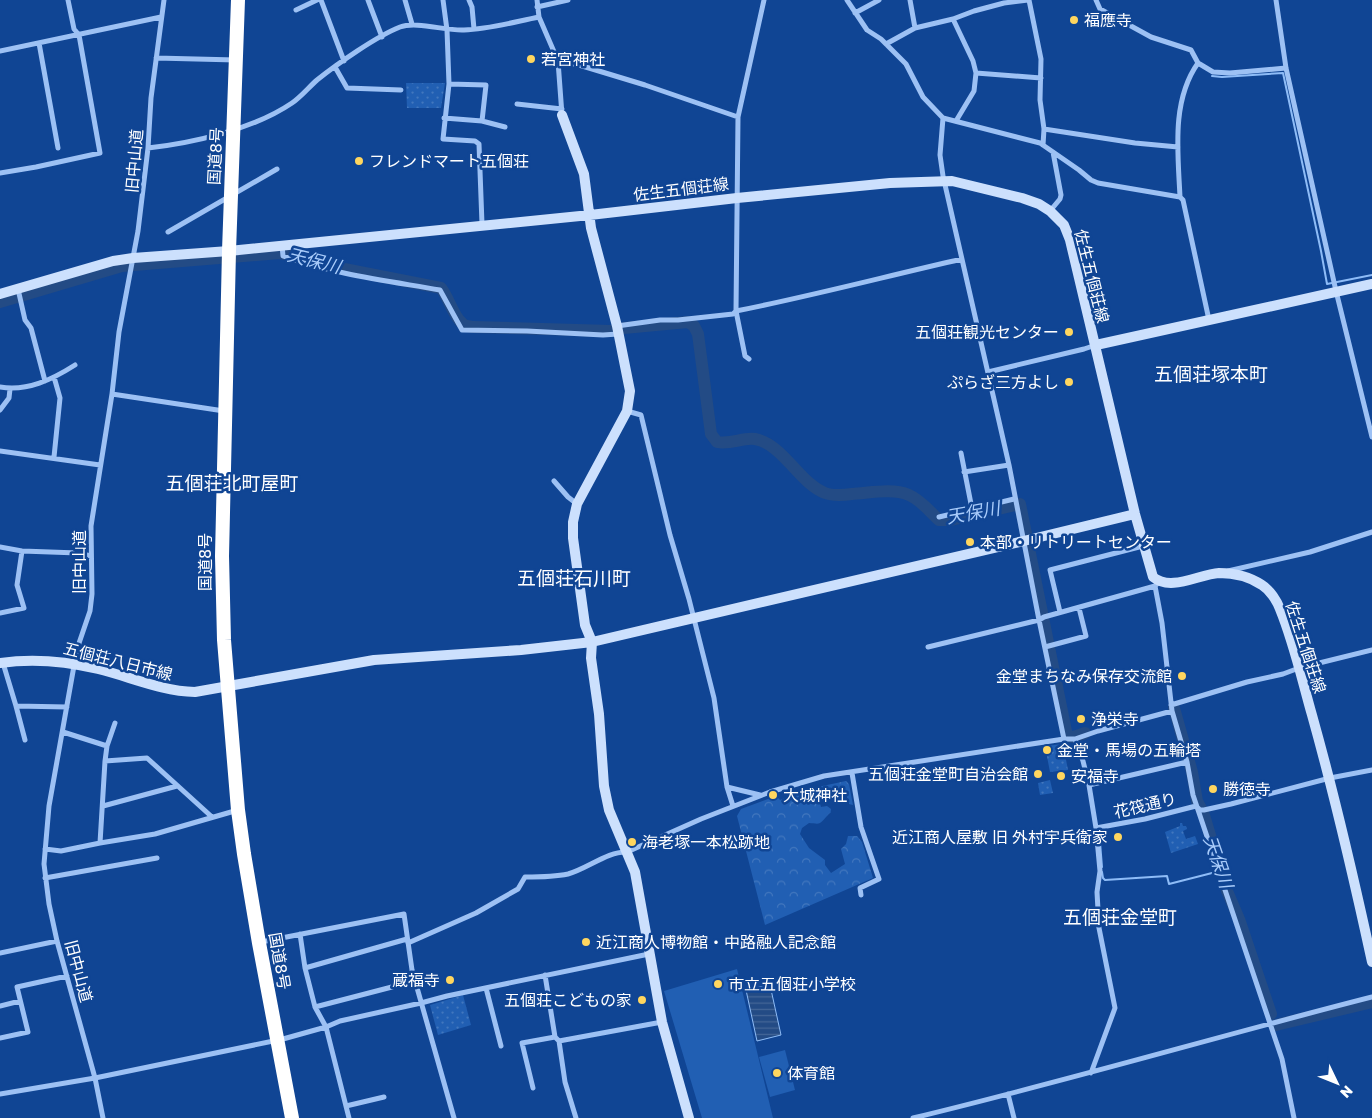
<svg xmlns="http://www.w3.org/2000/svg" width="1372" height="1118" viewBox="0 0 1372 1118" font-family="'Golos Text','Noto Sans JP',sans-serif">
<style>
.forest{fill:url(#forest-crowns)}
.park{fill:url(#park-dots)}
.pitch{fill:#215fb3}
.water{fill:url(#water-rules);stroke:#8ebcf7}
.lines{fill:none;stroke-linecap:round;stroke-linejoin:round}
.stream{stroke:#8ebcf7;stroke-width:2}
.river{stroke:#234b85;stroke-width:12}
.street{stroke:#9dc1f4;stroke-width:5}
.secondary{stroke:#cce0fd;stroke-width:10}
.highway{stroke:#fff;stroke-width:14}
.poi-dot{fill:#ffd65f;stroke:#104594;stroke-width:2}
.labels{text-anchor:middle;stroke-width:5;stroke-linejoin:round;paint-order:stroke}
.poi-label{font-size:16px;fill:#fff;stroke:#104594;text-anchor:start}
.street-label{font-size:16px;fill:#fff;stroke:#104594}
.water-label{font-size:18px;font-style:italic;fill:#a9ccfb;stroke:#104594}
.quarter-label{font-size:19px;fill:#fff;stroke:#104594}
</style>
<defs>
<pattern id="forest-crowns" width="20" height="18" patternUnits="userSpaceOnUse" patternTransform="scale(1.25)"><rect width="20" height="18" fill="#215fb3"/><path d="M2 6a3 3 0 1 1 6 0M12 15a3 3 0 1 1 6 0" fill="none" stroke="#4277be"/></pattern>
<pattern id="park-dots" width="8" height="8" patternUnits="userSpaceOnUse" patternTransform="scale(1.25)"><rect width="8" height="8" fill="#215fb3"/><path d="M2 2h.1M6 6h.1" fill="none" stroke="#4277be" stroke-width="1.8" stroke-linecap="round"/></pattern>
<pattern id="water-rules" width="6" height="5" patternUnits="userSpaceOnUse" patternTransform="scale(1.25)"><rect width="6" height="5" fill="#234b85"/><path d="M0 2.5h6" fill="none" stroke="#446697"/></pattern>
</defs>
<rect width="100%" height="100%" fill="#104594"/>
<path class="forest" d="M846,781l3,3 4,21 -4,-1 -4,-14 -8,3 -7,-4 -13,4 4,14 6,-1 4,3c-1,7 1,1 -4,7 -8,9 -6,8 -18,7l-7,5 -2,6 9,14 16,12v5l6,8 14,-9 -4,-15 5,-5 2,-8h9l5,6 11,36 -108,47 -28,-109 4,-7 35,-13 4,4 12,-5 2,-3z"/>
<path class="park" d="M406,83h39l-4,25h-34z
M1063,744l5,26 -18,2 -5,-26z
M1050,780l3,13 -13,2 -2,-12z
M1180,823h2l1,3h3l1,3 -4,2 3,8 9,-3 3,8 -27,9 -6,-21 15,-6z
M463,995l8,30 -33,10 -8,-30z"/>
<path class="pitch" d="M737,969l36,149h-71l-38,-127z
M785,1050l10,40 -25,7 -11,-40z"/>
<path class="water" d="M770,985l11,50 -24,6 -11,-51z"/>
<g class="lines">
<path class="stream" d="M1212,76l10,1 61,-4 38,178 6,33 45,-9
M1099,830l3,37
M1102,872l1,6 2,2 62,-4 2,8 47,-12"/>
<path class="river" d="M0,302l122,-36 158,-13 54,14 107,21c8,10 12,28 21,35 2,3 7,3 11,4l138,4
M624,328l64,-6 6,4 4,8 13,100 6,8c14,3 26,-5 38,-3 28,5 44,44 70,54 8,3 19,2 27,1 18,-1 40,-6 57,1 12,5 21,17 30,25h12l69,-16 47,232 7,1 11,-4
M1174,708l18,64 5,29 6,11 24,79 12,28 32,95
M1276,1025l96,-23"/>
<path class="street" d="M321,0l23,61
M368,0l14,37
M405,0l7,24
M443,0l4,30 2,54 -6,55 32,2 4,3 3,80
M469,0l3,7 2,22
M537,0l2,17 19,44 4,54
M847,0l20,30 14,9 25,25 17,33 20,21 97,25 39,27 12,10 7,3 82,14
M910,0l5,28
M1029,0l12,59 -1,41 4,29 -1,16
M1096,0l4,9 51,28 40,13 7,13c-27,38 -20,90 -18,134l3,3 26,120
M1276,0l10,68 50,223 36,146
M537,7l31,-7
M296,10l21,-10
M855,13l24,-13
M953,19l20,42 3,12
M39,43l19,105
M886,44l29,-16 38,-9 21,-8 30,-8 24,-3
M0,51l161,-34
M156,58l80,2
M558,61l21,4 66,20 93,32
M1198,63l15,9 17,1 56,-5
M335,67l12,21 54,2
M449,84l37,1 -4,36 23,6
M517,104l45,5
M444,118l38,3
M943,118l-3,37 3,21 66,289 30,155 25,119
M956,121l18,-30 2,-18 65,5
M1044,129l91,14 43,4
M148,148c45,-5 106,-19 144,-45 9,-6 17,-16 25,-23 20,-16 60,-44 83,-53 17,-6 45,4 64,3 25,-1 50,-8 75,-13
M0,173l36,-6 64,-14 -21,-118 -5,-6 -6,-29
M1050,211l10,-12 1,-4 -8,-43
M168,232l109,-63
M282,245l1,11c49,18 106,25 157,34l22,40 65,1 76,4 15,-1
M18,289l7,31 6,8 14,53
M617,326l43,-6h18l55,-6 3,-3c76,-15 151,-35 226,-52
M749,359l-4,-3 -9,-45 2,-194 26,-117
M988,372l96,-23 12,-4
M54,377l6,21 -6,59
M0,387c27,5 53,-8 75,-22
M112,394l112,17
M0,410l9,-12 1,-9
M627,411l14,4 29,120 19,64 25,99 13,89 6,19
M0,451l100,14
M961,453l11,56
M964,472l45,-7
M554,481l14,16 9,7
M939,517l75,-18
M0,547l22,4 56,2 13,3
M1228,571l82,-19 62,-20
M1159,582l-4,4 7,37 10,88 15,51 6,33 89,264 12,59
M1060,612l-10,-42 93,-24
M0,613l24,-5 -7,-23 5,-34
M928,647l111,-27 5,-3 111,-31
M1045,647l41,-11 -7,-28
M3,663l13,43
M1171,705l76,-23 36,-8 16,-6 73,-18
M63,732l44,14
M1075,739l8,22 6,24 7,43 4,43 -3,21 2,36 16,80 -24,65
M25,740l-9,-34 51,1
M105,761l2,-15 8,-23
M852,773l9,54 18,52 -19,9 1,7
M1089,785l98,-23
M727,787l33,8
M103,806l74,-20
M1196,806l4,4h4l27,-6 99,-26 42,-8
M1096,828l49,-9 51,-13
M100,843l5,-82 42,-3 65,59
M45,849l16,2 39,-8 55,-9 83,-24
M45,878l112,-20
M300,934l5,34 102,-29
M261,942l143,-28 8,56 42,148
M408,943l68,-30 42,-24 7,-12c14,0 29,0 43,-3 19,-5 40,-23 59,-22l74,-33 69,-27 54,-16 240,-37h11l23,-8 74,-20
M0,953l57,-12
M305,968l10,39
M545,975l10,62 4,4 6,41 11,36
M486,988l15,58
M0,1006l20,-5
M0,1038l28,-6 -11,-45 50,-11
M559,1041l103,-19
M533,1088l-11,-45 33,-6
M0,1094l95,-16 188,-39 43,-12 14,-6 81,-18 26,-7 202,-42
M1008,1094l6,24
M346,1106l38,-9
M103,1118l-8,-40 -38,-137 -8,-37 -5,-40 5,-58 28,-157 13,-38 2,-17 -1,-68 21,-132 7,-62 19,-101 10,-83 3,-50 13,-98
M349,1118l-23,-91 -11,-20 100,-26
M913,1118c154,-37 306,-82 459,-121"/>
<path class="secondary" d="M562,115l22,59 7,54 26,98 13,65 -3,20 -50,93 -4,18v16l12,87 7,17 -1,16 8,56 5,72 5,24 26,62 27,150 27,96
M0,294l113,-33 20,-3 96,-7 361,-36 147,-17 153,-15 62,-2 70,17 17,6 11,7 14,14 6,15 65,274 18,63c18,15 46,-3 66,-4 15,0 31,4 43,12 8,5 15,16 18,24 14,34 22,71 32,106 23,82 42,164 60,247
M1096,345l276,-61
M0,663c34,-5 65,-2 98,6 33,8 63,22 97,23l179,-32 147,-10 71,-8 440,-103 103,-25"/>
<path class="highway" d="M238,0l-9,251 -7,305 2,84 14,170 6,44 15,89 33,175"/>
</g>
<g class="poi-dot">
<circle cx="1074" cy="20" r="5"/>
<circle cx="531" cy="59" r="5"/>
<circle cx="359" cy="161" r="5"/>
<circle cx="1069" cy="332" r="5"/>
<circle cx="1069" cy="382" r="5"/>
<circle cx="970" cy="542" r="5"/>
<circle cx="1182" cy="676" r="5"/>
<circle cx="1081" cy="719" r="5"/>
<circle cx="1047" cy="750" r="5"/>
<circle cx="1038" cy="774" r="5"/>
<circle cx="1061" cy="776" r="5"/>
<circle cx="1213" cy="789" r="5"/>
<circle cx="773" cy="795" r="5"/>
<circle cx="1118" cy="837" r="5"/>
<circle cx="632" cy="842" r="5"/>
<circle cx="586" cy="942" r="5"/>
<circle cx="450" cy="980" r="5"/>
<circle cx="718" cy="984" r="5"/>
<circle cx="642" cy="1000" r="5"/>
<circle cx="777" cy="1073" r="5"/>
</g>
<g class="labels">
<g class="poi-label">
<text x="1084" y="26">福應寺</text>
<text x="541" y="65">若宮神社</text>
<text x="369" y="167">フレンドマート五個荘</text>
<text x="1059" y="338" text-anchor="end">五個荘観光センター</text>
<text x="1059" y="388" text-anchor="end">ぷらざ三方よし</text>
<text x="980" y="548">本部・リトリートセンター</text>
<text x="1172" y="682" text-anchor="end">金堂まちなみ保存交流館</text>
<text x="1091" y="725">浄栄寺</text>
<text x="1057" y="756">金堂・馬場の五輪塔</text>
<text x="1028" y="780" text-anchor="end">五個荘金堂町自治会館</text>
<text x="1071" y="782">安福寺</text>
<text x="1223" y="795">勝徳寺</text>
<text x="783" y="801">大城神社</text>
<text x="1108" y="843" text-anchor="end">近江商人屋敷 旧 外村宇兵衛家</text>
<text x="642" y="848">海老塚一本松跡地</text>
<text x="596" y="948">近江商人博物館・中路融人記念館</text>
<text x="440" y="986" text-anchor="end">蔵福寺</text>
<text x="728" y="990">市立五個荘小学校</text>
<text x="632" y="1006" text-anchor="end">五個荘こどもの家</text>
<text x="787" y="1079">体育館</text>
</g>
<g class="street-label">
<text transform="translate(215 156) rotate(-87)" y="6">国道8号</text>
<text transform="translate(134 161) rotate(-85)" y="6">旧中山道</text>
<text transform="translate(681 189) rotate(-7)" y="6">佐生五個荘線</text>
<text transform="translate(1092 276) rotate(76)" y="6">佐生五個荘線</text>
<text transform="translate(79 562) rotate(-90)" y="6">旧中山道</text>
<text transform="translate(205 562) rotate(-90)" y="6">国道8号</text>
<text transform="translate(1306 647) rotate(72)" y="6">佐生五個荘線</text>
<text transform="translate(118 661) rotate(14)" y="6">五個荘八日市線</text>
<text transform="translate(1145 805) rotate(-13)" y="6">花筏通り</text>
<text transform="translate(280 961) rotate(80)" y="6">国道8号</text>
<text transform="translate(79 971) rotate(75)" y="6">旧中山道</text>
</g>
<g class="water-label">
<text transform="translate(314 261) rotate(14)" y="6">天保川</text>
<text transform="translate(973 513) rotate(-10)" y="6">天保川</text>
<text transform="translate(1218 862) rotate(71)" y="6">天保川</text>
</g>
<g class="quarter-label">
<text x="1211" y="381">五個荘塚本町</text>
<text x="232" y="490">五個荘北町屋町</text>
<text x="574" y="585">五個荘石川町</text>
<text x="1120" y="924">五個荘金堂町</text>
</g>
</g>
<g transform="translate(1337 1083) rotate(133)" stroke="#104594" stroke-width="4" paint-order="stroke">
<path d="M0-4L9 19L0 12L-9 19Z" fill="#ffffff"/>
<text y="-8" font-size="14" font-weight="bold" text-anchor="middle" fill="#ffffff">N</text>
</g>
</svg>
